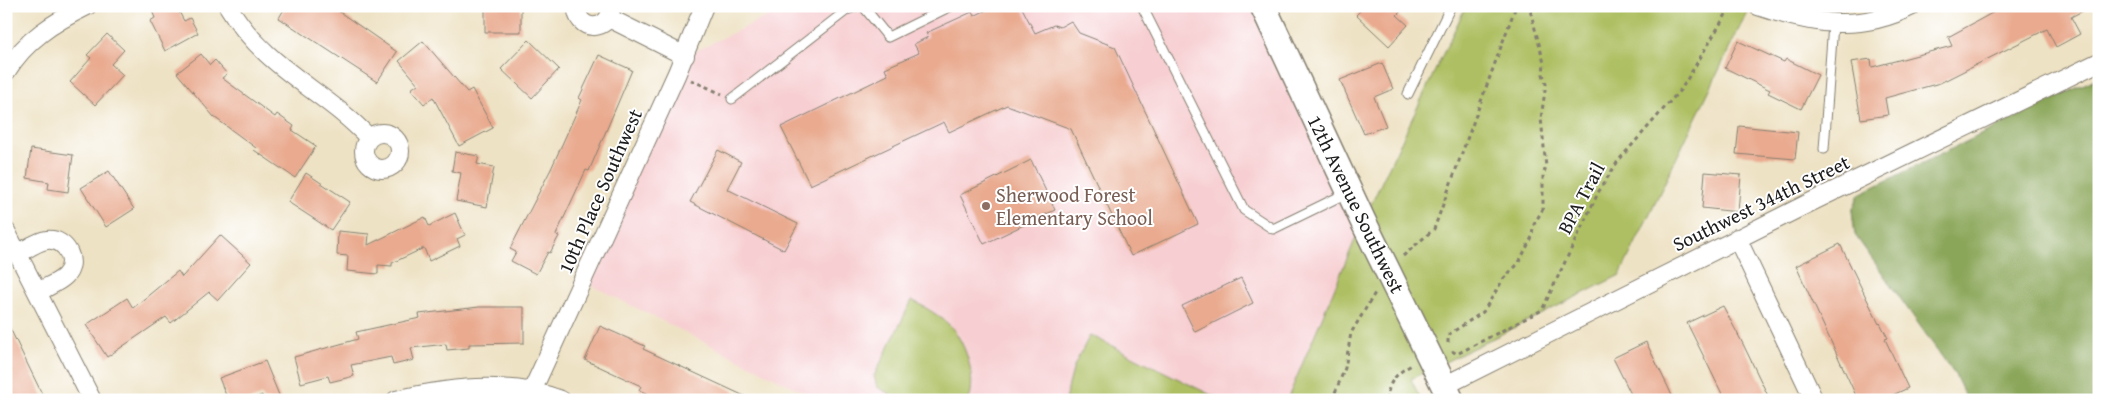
<svg xmlns="http://www.w3.org/2000/svg" width="2105" height="406" viewBox="0 0 2105 406" font-family="'Gentium Book Plus',serif">
<style>
.built{fill:#f7cfd2}
.green{fill:#adbf62;stroke:#646e3f}
.forest{fill:#8aa658;stroke:#53613a}
.building{fill:#e9aa8f}
.lines{fill:none;stroke-linecap:round;stroke-linejoin:round}
.lane-casing{stroke:#857f70;stroke-width:11}
.street-casing{stroke:#857f70;stroke-width:20}
.secondary-casing{stroke:#857f70;stroke-width:28}
.path{stroke:#857f70;stroke-width:3;stroke-dasharray:4 4;stroke-linecap:butt}
.lane{stroke:#fff;stroke-width:9}
.street{stroke:#fff;stroke-width:18}
.secondary{stroke:#fff;stroke-width:25}
.education-dot{fill:#8d6e63;stroke:#fff;stroke-width:2}
.labels{text-anchor:middle;stroke-width:4;stroke-linejoin:round;paint-order:stroke}
.street-label{font-size:20px;fill:#1c1c1c;stroke:#fff}
.education-label{font-size:20px;fill:#785e54;stroke:#fff;text-anchor:start}
</style>
<rect width="100%" height="100%" fill="#fff"/>
<filter id="ink" filterUnits="userSpaceOnUse"><feTurbulence type="fractalNoise" baseFrequency=".02" numOctaves="2"/><feDisplacementMap in="SourceGraphic" scale="10" xChannelSelector="R" yChannelSelector="G"/><feConvolveMatrix kernelMatrix="1 2 1 2 8 2 1 2 1" color-interpolation-filters="sRGB"/></filter>
<filter id="wash" filterUnits="userSpaceOnUse"><feTurbulence type="fractalNoise" baseFrequency=".0096" numOctaves="4" result="noise"/><feDisplacementMap in="SourceGraphic" scale="20" xChannelSelector="R" yChannelSelector="G"/><feGaussianBlur stdDeviation="1.12" result="paint"/><feColorMatrix in="noise" values="0 0 0 0 0 0 0 0 0 0 0 0 0 0 0 0 0 1.4 0 .05"/><feComposite in="paint" operator="in"/></filter>
<g filter="url(#wash)">
<rect width="100%" height="100%" fill="#eee2c4"/>
<path class="built" d="M789,6h474l100,215 -76,179h-468l-236,-119 102,-225z"/>
<path class="green" d="M1466,6h284l-130,269 -209,104 10,21h-134l76,-179z
M912,300c14,8 35,19 44,33 12,18 20,46 13,67h-68l-24,-13 -3,-11z
M1090,335l131,65h-156l9,-34z"/>
<path class="forest" d="M2099,77v323h-132l-12,-25 -100,-140 -3,-24 7,-17z"/>
<g id="blocks">
<path class="building" d="M150,6h26l8,15 6,-3 8,15 -33,18 -15,-30 5,-3z
M286,6h45l66,46 -20,30 -98,-64z
M485,6h36v26h-36z
M995,6h26l14,27 19,-8 6,2 11,-6 8,12 36,14 83,177 -67,32 -60,-127 -64,-24 -58,27 -5,-10 -134,63 -29,-58 107,-52 -3,-7 34,-15 -5,-9 14,-7 -2,-4 46,-21 2,4z
M1365,6h41l-9,9 11,10 -19,21 -33,-31z
M2005,6h87l-21,11 9,17 -24,13 -9,-18 -107,54 -55,15 3,17 -27,4 -10,-57 20,-3 1,8 80,-21 -4,-9z
M107,34l17,16 -13,14 12,11 -28,30 -25,-23 21,-24 -4,-3z
M529,40l30,29 -27,29 -31,-29z
M423,41l44,51 5,-3 21,39 -34,18 -26,-49 -9,7 -13,-15 7,-5 -19,-23z
M1738,41l46,21 2,-3 32,16 -17,34 -33,-16 2,-3 -45,-22z
M201,54l9,11 5,-5 12,14 -5,4 53,39 2,-3 17,12 -2,4 24,16 -21,32 -41,-28 2,-2 -42,-31 -37,-44z
M599,55l33,15 -43,101 -3,-1 -30,65 3,1 -9,17 -2,-1 -12,22 -25,-13 5,-9 -6,-3 41,-80 31,-69 -3,-2z
M1382,63l11,26 -19,8 12,29 -22,8 -24,-54z
M1739,126l59,6 -3,27 -59,-5z
M31,149l42,6 -5,37 -20,-3 1,-7 -22,-4z
M718,150l23,12 -14,27 71,35 -14,26 -94,-48z
M455,152l24,4 -2,8 17,3 -7,40 -31,-6 5,-28 -9,-2z
M1031,160l24,50 -71,34 -24,-49z
M109,171l25,38 -28,18 -25,-39z
M1705,172l36,3 -3,37 -36,-4z
M306,173l44,29 -19,28 -43,-28z
M455,213l10,22 -8,4 3,7 -31,15 -5,-13 -32,15v3l-14,-1v9l-31,-3 1,-15 -11,-1 1,-24 31,3 -1,11 57,-28 4,9z
M220,235l31,28 -33,37 -9,-8 -38,31 -5,-6 -59,40 -21,-32 41,-27 6,10 45,-37 4,6z
M1840,244l39,80 1,-1 8,15 -3,1 23,49 -26,12h-24l-62,-134z
M1241,278l12,25 -58,29 -13,-26z
M1723,306l20,38 27,56h-45l-22,-45 -16,-32z
M479,307h45v36l-55,1v4l-22,2 -1,-6 -35,4 3,12 -21,5 -2,-8 -40,8 3,11 -24,6 -2,-6 -27,7 -7,-26 64,-18 -2,-7 64,-14 -1,-4z
M6,320l39,80h-39z
M600,326l45,20 -2,3 110,51h-92l-22,-10 2,-4 -56,-26z
M1646,342l22,45 6,13h-40l-21,-42z
M265,361l16,39h-17l-2,-5 -12,5h-22l-9,-22z"/>
</g>
</g>
<g filter="url(#ink)">
<use href="#blocks" fill-opacity="0" stroke="#857f70" stroke-width="1"/>
<g class="lines">
<g class="lane-casing">
<path id="lane" d="M863,6l25,31 63,-31
M1142,6l102,204 29,19 76,-37
M1408,94l43,-88
M732,99l115,-89 10,-4
M1824,149l9,-125"/>
</g>
<g class="street-casing">
<path id="street" d="M228,6c38,64 94,82 141,132
M577,6c-2,26 33,27 34,2
M1758,6c53,18 101,27 154,0
M609,18l76,38
M6,72c19,-32 48,-50 81,-66
M364 151a18 18 0 1 1 36 0a18 18 0 1 1-36 0Z
M6,231l86,169
M1737,238l77,162
M18,254c9,-5 19,-13 29,-14 19,-2 32,22 18,36 -7,7 -19,11 -27,16
M1444,386l363,-182 292,-142
M532,391l145,-318 27,-67
M396,400c53,-13 113,-20 165,0"/>
</g>
<g class="secondary-casing">
<path id="secondary" d="M1263,6l100,215 88,179"/>
</g>
<path class="path" d="M691,80l31,14
M1403,256l31,-27 82,-223
M1448,343v-8l35,-23 21,-34 14,-14 14,-27 1,-11 10,-17v-34l3,-8 -5,-49 5,-34 -3,-10 1,-11 -15,-57
M1452,351l5,3 85,-44 57,-119 19,-30 64,-73 49,-82
M1332,400l13,-32 6,-35 24,-40
M1387,400c1,-18 9,-27 25,-35"/>
<use href="#lane" class="lane"/>
<use href="#street" class="street"/>
<use href="#secondary" class="secondary"/>
</g>
</g>
<circle class="education-dot" cx="986" cy="206" r="5"/>
<g class="labels">
<g class="street-label">
<text transform="translate(600 191) rotate(-66)" y="7">10th Place Southwest</text>
<text transform="translate(1581 198) rotate(-62)" y="7">BPA Trail</text>
<text transform="translate(1761 203) rotate(-26)" y="7">Southwest 344th Street</text>
<text transform="translate(1356 204) rotate(64)" y="7">12th Avenue Southwest</text>
</g>
<g class="education-label">
<text x="996" y="202">Sherwood Forest<tspan x="996" dy="23">Elementary School</tspan></text>
</g>
</g>
<rect width="2105" height="406" fill="none" stroke="#fff" stroke-width="25"/>
</svg>
